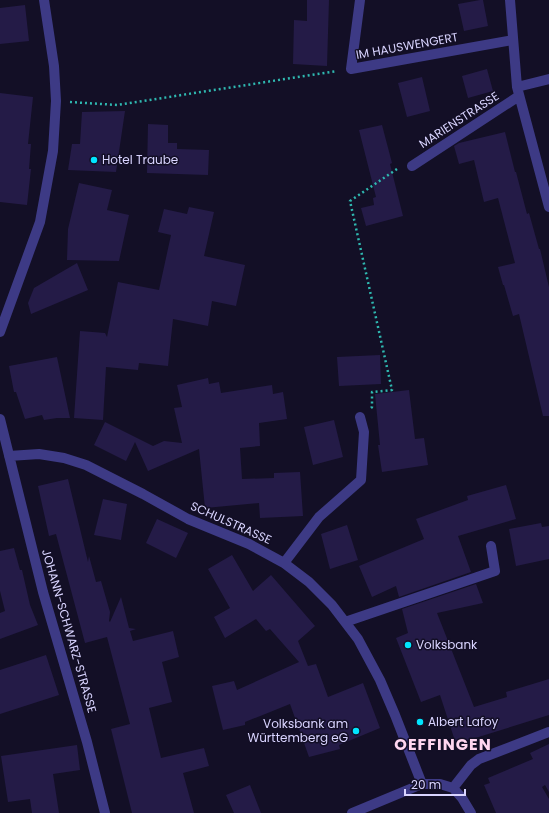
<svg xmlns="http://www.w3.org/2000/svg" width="549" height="813" viewBox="0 0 549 813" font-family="Poppins,sans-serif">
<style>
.building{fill:#241b47}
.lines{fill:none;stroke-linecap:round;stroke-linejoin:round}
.path{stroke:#2fb8b0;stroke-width:2.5;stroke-dasharray:2 3;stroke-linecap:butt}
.minor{stroke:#3d3a85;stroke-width:10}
.poi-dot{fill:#00e5ff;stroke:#130f26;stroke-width:1.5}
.labels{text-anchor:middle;stroke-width:3;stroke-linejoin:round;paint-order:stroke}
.street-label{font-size:12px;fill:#d9d4ff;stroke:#130f26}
.poi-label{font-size:12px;fill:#d9d4ff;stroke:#130f26;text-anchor:start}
.district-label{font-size:16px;font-weight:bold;letter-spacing:1px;fill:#ffd6f0;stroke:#130f26}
</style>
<rect width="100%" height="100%" fill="#130f26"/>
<path class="building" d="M307,0h22l-2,66 -34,-2 1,-44 13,1z
M480,0h3l5,26 -24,5 -6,-27z
M25,5l4,36 -29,3v-36z
M487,69l6,22 -25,7 -6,-22z
M422,77l8,34 -23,6 -9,-34z
M0,93l33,4 -5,47h3l-2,25h2l-4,36 -27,-3z
M125,111l-9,61 -48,-2 4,-26h8l2,-32z
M148,124l20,1v18h9v6l32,1 -1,25 -61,-2z
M382,125l10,38 -2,1 13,52 -37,10 -5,-18 13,-3 -1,-7 3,-1 -17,-67z
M505,132l10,40h1l11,42 2,-1 10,36h1l9,38v129h-6l-24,-102 -6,2 -9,-31h-1l-5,-18 17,-4 -17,-65 -14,4 -10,-42 -15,4 -5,-18 5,-3z
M79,183l33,7 -5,20 22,5 -10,46 -52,-1 1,-31z
M189,207l25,5 -10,44 41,9 -9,41 -24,-5 -4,25 -35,-7 -5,47 -29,-3 -1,7 -32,-3 -3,53 -29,-2 6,-87 25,2 2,4 11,-55 41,8 12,-55 -13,-3 6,-23 23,5z
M77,263l11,27 -57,24 -3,-11 6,-15z
M380,355l1,29 -42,2 -2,-29z
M57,357l13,61h-13l-13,2 -2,-5 -17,4 -9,-27h-2l-5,-26z
M208,378l1,6 10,-2 2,11 51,-8 1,9 10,-2 4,27 -28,4 1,23 -20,2 2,31 32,-1v-5l26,-1 3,44 -43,2 -1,-15 -54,5 -6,-59 -51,22 -13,-29 -9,19 -32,-16 11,-23 48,24 11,-5 18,2 -8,-35 8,-1 -5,-22z
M409,390l6,49 9,-1 4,27 -46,7 -4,-27h2l-5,-51z
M334,420l9,37 -30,8 -9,-38z
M68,479l20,83 1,-6 7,26 5,-1 9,31 -1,9 1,1 11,-25 8,31 7,1 -6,2 3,10 40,-10 6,26 -17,5 10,40 -23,6 12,50 43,-10 5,18 -26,7 11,40h-62l-21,-84 19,-5 -23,-87 -22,6 -29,-109 -7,2 -11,-50z
M506,485l10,34 -58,17 13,36 -72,25 -3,-11 -24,11 -13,-31 65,-27 -8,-20 52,-19 -1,-4z
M103,499l24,5 -6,36 -27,-5z
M157,519l31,14 -12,25 -30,-15z
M541,523l1,4 7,-1v33l-33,7 -7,-37z
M347,525l11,35 -28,9 -9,-35z
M14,548l6,22h2l8,35 8,20 -38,14v-26l5,-2 -5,-20v-40z
M232,555l21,36 18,-16 44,51 -17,15 10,25 8,-2 12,33 35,-14 17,45 -41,17 1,4 -31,8 -19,-53 -45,18v3l-22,5 -11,-44 22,-5 3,9 62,-28 -29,-33 -4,2 -10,-12 -31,19 -11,-21 16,-9 -22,-39z
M476,584l7,19 -46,10 37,94 33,-10 -1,-5 43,-13v36l-93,29 -16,-49 -19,7 -25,-64 12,-5 -6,-24z
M46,655l13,40 -59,19v-44z
M549,744v48l-4,-7 -3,2 7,12v14h-53l-12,-28 6,-2 -2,-5 45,-19 -3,-6z
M77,745l3,25 -27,4 6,39h-27l-2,-14 -22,3 -7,-46z
M250,785l11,28h-27l-8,-18z"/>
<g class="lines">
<path class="path" d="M70,102l47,3 220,-34
M371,408l1,-1v-15l20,-2 -42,-189 47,-32"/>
<path class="minor" d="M360,0l-9,69 162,-29
M510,0l7,87 32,120
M517,87l32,-8
M412,166l107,-70
M0,332l40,-110 13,-71 3,-50 -2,-35 -10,-66
M0,419l43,173 44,150 18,71
M9,456l30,-2 25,4 22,7 57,29 45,25 61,25 35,19 25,19 23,23 26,34 22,41 15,35 27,69
M284,563l35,-46 42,-37 3,-48 -4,-15
M345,622l150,-51 -4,-25
M453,788l18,-23 8,-6 70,-27
M352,813l70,-29h18l13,4 9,10 9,15"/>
</g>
<g class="poi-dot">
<circle cx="94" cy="160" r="4"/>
<circle cx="408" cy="645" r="4"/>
<circle cx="420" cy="722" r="4"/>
<circle cx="356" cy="731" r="4"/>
</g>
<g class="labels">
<g class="street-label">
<text transform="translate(407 46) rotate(-10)" y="4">IM HAUSWENGERT</text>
<text transform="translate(459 120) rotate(-33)" y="4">MARIENSTRASSE</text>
<text transform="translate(231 523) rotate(24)" y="4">SCHULSTRASSE</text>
<text transform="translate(69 631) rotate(74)" y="4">JOHANN-SCHWARZ-STRASSE</text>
</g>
<g class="poi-label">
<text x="102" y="164">Hotel Traube</text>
<text x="416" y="649">Volksbank</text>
<text x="428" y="726">Albert Lafoy</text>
<text x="348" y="728" text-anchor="end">Volksbank am<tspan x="348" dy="14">Württemberg eG</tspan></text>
</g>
<g class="district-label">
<text x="443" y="750">OEFFINGEN</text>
</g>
</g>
<path d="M405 789v6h60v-6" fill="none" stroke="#d9d4ff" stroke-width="2"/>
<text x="411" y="789" font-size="12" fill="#d9d4ff" stroke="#130f26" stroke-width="3" paint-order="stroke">20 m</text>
</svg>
